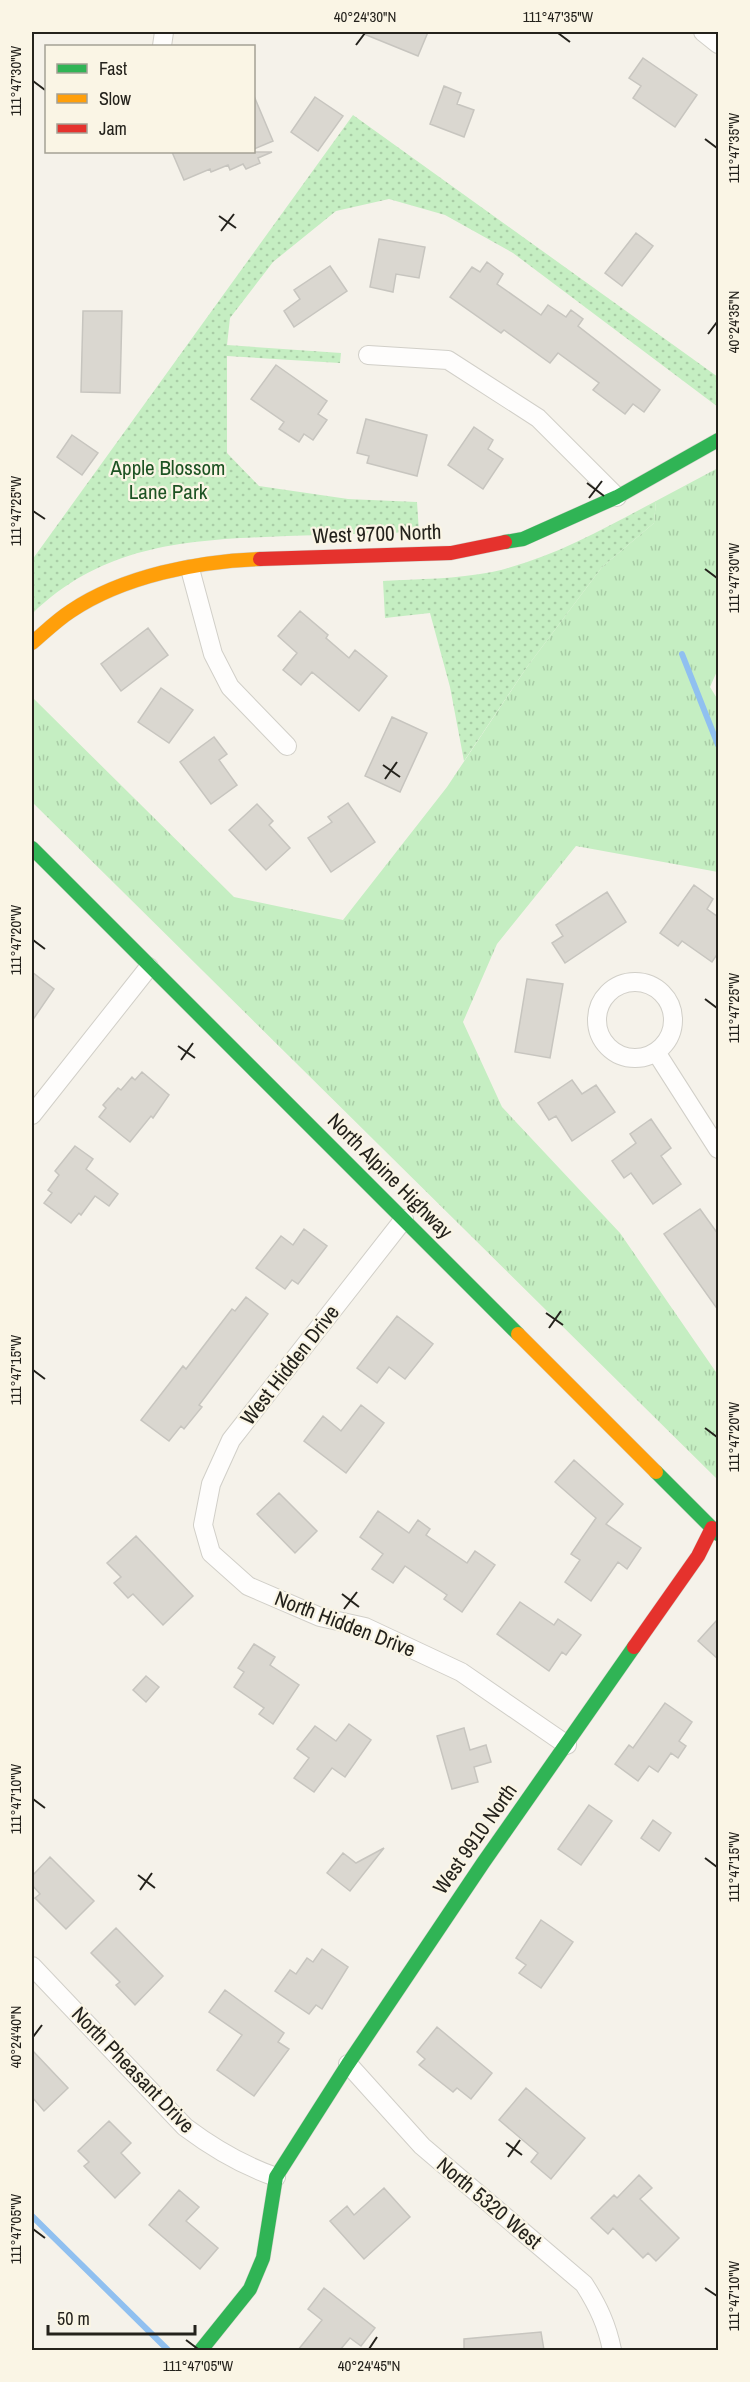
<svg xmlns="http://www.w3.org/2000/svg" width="750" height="2382" viewBox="0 0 750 2382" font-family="'Archivo Narrow',sans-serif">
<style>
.grass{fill:url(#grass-tufts)}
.park{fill:url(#park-dots)}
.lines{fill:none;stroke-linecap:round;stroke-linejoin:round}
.stream{stroke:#90c0f0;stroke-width:6}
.building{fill:#dad7d0;stroke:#c7c5bf;stroke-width:1.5}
.street-casing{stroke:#d1cfc8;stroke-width:20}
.fast-casing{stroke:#d1cfc8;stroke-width:15}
.slow-casing{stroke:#d1cfc8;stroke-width:15}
.jam-casing{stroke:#d1cfc8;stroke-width:15}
.street{stroke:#fefdfc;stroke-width:18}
.fast{stroke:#30b455;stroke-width:14}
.slow{stroke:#ff9f0a;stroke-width:14}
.jam{stroke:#e5322d;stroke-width:14}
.ticks{fill:none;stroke:#24221c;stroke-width:2}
.labels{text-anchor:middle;stroke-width:4.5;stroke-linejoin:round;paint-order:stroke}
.park-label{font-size:21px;fill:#1d5323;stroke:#faf5e5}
.street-label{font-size:21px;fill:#24221c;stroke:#faf5e5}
.neatline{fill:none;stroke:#24221c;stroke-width:2}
.ticks-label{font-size:15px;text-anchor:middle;fill:#24221c}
</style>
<defs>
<pattern id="grass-tufts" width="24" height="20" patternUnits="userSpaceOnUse" patternTransform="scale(1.5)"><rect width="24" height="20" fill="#c5eec2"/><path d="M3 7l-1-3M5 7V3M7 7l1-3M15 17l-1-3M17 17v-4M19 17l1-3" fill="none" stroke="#a9cca6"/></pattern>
<pattern id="park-dots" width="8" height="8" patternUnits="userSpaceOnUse" patternTransform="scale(1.5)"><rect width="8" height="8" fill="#c5eec2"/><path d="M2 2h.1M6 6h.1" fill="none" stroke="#a9cca6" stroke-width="1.8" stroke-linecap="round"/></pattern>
</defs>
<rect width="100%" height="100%" fill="#f5f2ea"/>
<path class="grass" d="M718,468v201l-8,18 8,13v172l-142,-26 -79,98 -34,78 39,85 118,126 98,142v105l-686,-678v-105l202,200 109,23 104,-133 80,-120 75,-100 52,-44 2,-22z"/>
<path class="park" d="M353,115l365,262v30l-205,-154 -68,-38 -56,-16 -53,12 -63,51 -43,56 -3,27 114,8 -1,10 -113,-7v97l32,33 89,13 69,3 2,30c-44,1 -88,3 -132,4 -97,4 -182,7 -255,78v-54z
M656,501l-2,22 -52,44 -75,100 -63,94 -14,-74 -20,-74 -45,5 -2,-37c36,-2 73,-2 109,-9 59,-13 111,-43 164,-71z"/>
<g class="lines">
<path class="stream" d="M682,654l36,91
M32,2216l136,134"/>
</g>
<path class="building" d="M359,32h69l-10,24z
M643,58l54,37 -22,32 -42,-29 8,-12 -12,-8z
M444,86l17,7 -4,11 17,6 -10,27 -34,-13z
M254,96l19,45 -19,8z
M315,97l28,19 -25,35 -27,-19z
M172,152h100l-14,6 2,5 -14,6 -3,-5 -13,6 -2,-5 -17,7 -1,-3 -26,11z
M636,233l17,13 -31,40 -17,-13z
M379,239l46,8 -6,31 -23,-4 -3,18 -23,-5z
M487,262l16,12 -6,10 44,31 7,-10 18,12 5,-7 12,9 -5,7 82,64 -16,22 -11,-8 -8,10 -32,-24 6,-7 -41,-30 -8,10 -46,-33 -3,3 -51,-36 22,-30 8,5z
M330,266l17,25 -53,36 -10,-16 16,-12 -6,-9z
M83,311h39l-2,82 -39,-1z
M276,365l51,36 -9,13 9,6 -14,20 -9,-6 -5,8 -20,-13 5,-7 -33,-23z
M366,419l61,16 -10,41 -50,-13 2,-7 -12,-3z
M474,427l19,13 -5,9 15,10 -20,30 -35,-24z
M72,435l26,18 -16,22 -25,-18z
M300,611l28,24 -2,3 23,20 6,-8 32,26 -28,35 -47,-39 -11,13 -18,-15 14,-17 -19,-17z
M148,628l20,27 -47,36 -20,-27z
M161,688l32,22 -24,33 -31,-21z
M392,717l35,16 -27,59 -35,-16z
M214,737l13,17 -8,6 18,25 -26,19 -31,-42z
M348,803l27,39 -44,30 -23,-34 24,-16 -4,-5z
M257,804l16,17 -4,4 21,23 -24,22 -37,-40z
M694,885l19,14 -6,10 11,8v36l-6,9 -30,-21 -4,5 -18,-13z
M607,892l19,30 -61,41 -13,-20 11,-7 -7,-11z
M32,972l22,17 -22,32z
M527,979l36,5 -13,74 -35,-6z
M142,1072l27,23 -16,23 -2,-2 -21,26 -31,-25 7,-9 -3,-3 15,-17 3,2 11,-13 3,3z
M572,1080l10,14 14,-9 19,27 -43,29 -16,-25 -7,4 -11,-17z
M651,1119l20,29 -10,8 20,28 -28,20 -22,-31 -7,5 -12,-17 24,-18 -6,-9z
M75,1146l18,13 -7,10 32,25 -9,12 -14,-10 -14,19 -2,-2 -8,10 -27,-20 8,-10 -4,-3 11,-15 -4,-4z
M700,1209l18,25v76l-54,-76z
M304,1229l23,17 -29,38 -6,-4 -7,9 -29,-21 25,-32 12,9z
M246,1297l22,17 -69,91 3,2 -18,22 -3,-3 -12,15 -28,-21 42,-54 3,3 46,-60 3,2z
M397,1316l36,28 -28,35 -16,-12 -12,16 -20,-15z
M361,1405l23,18 -38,50 -42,-32 19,-25 18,15z
M574,1460l49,44 -17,20 35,24 -14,21 -9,-7 -27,39 -26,-19 15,-22 -9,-6 25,-36 -41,-36z
M279,1493l38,38 -22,22 -38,-39z
M378,1511l31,22 9,-13 12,9 -4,6 41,28 8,-12 20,14 -33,47 -18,-13 3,-4 -42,-29 -12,17 -21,-14 11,-15 -23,-17z
M136,1536l57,60 -30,29 -30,-31 -5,4 -14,-15 7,-6 -14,-14z
M520,1602l34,23 4,-6 23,16 -15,20 -4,-3 -13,19 -52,-37z
M718,1619v40l-20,-18z
M254,1644l21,13 -5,8 29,20 -26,39 -14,-10 5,-6 -30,-21 10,-15 -6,-4z
M146,1676l13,11 -13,15 -13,-12z
M665,1703l27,19 -13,19 7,5 -8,12 -7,-5 -13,19 -9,-6 -11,15 -23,-17 14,-19 4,3z
M349,1724l22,16 -26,37 -13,-9 -18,24 -20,-14 15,-20 -12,-9 18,-23 21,15z
M464,1728l6,22 16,-5 5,17 -17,5 4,15 -26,7 -15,-53z
M589,1805l23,16 -31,44 -23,-16z
M653,1820l18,13 -12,18 -18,-13z
M384,1848l-34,43 -23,-18 16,-20 13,10z
M50,1857l44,44 -28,28 -31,-31 5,-4 -8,-9v-9z
M541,1920l32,22 -32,46 -22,-15 7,-8 -10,-7z
M116,1928l47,48 -28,29 -19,-20 4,-3 -29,-29z
M322,1949l26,18 -26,42 -6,-4 -7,9 -34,-23 15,-21 6,4 11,-16 6,4z
M225,1990l59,43 -6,9 11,7 -35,47 -37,-26 25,-35 -33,-23z
M437,2027l55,46 -21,26 -14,-11 -4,4 -34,-27 6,-6 -8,-7z
M32,2050l36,38 -24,23 -12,-14z
M526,2088l59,50 -34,41 -20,-17 7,-9 -39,-33z
M109,2121l22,22 -10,10 19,20 -25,25 -31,-32 5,-4 -11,-11z
M639,2175l13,13 -12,11 39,39 -23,23 -8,-8 -5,5 -30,-30 -5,6 -17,-16 23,-23 3,3z
M384,2188l26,29 -46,42 -34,-38 17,-15 7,9z
M179,2190l20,17 -13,14 32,27 -18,21 -51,-44z
M324,2288l51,40 -14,18 -11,-8 -10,12h-42l24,-30 -14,-11z
M541,2332l3,18h-80v-11z"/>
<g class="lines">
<g class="street-casing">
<path id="street" d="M703,32l15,12
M162,46l2,-14
M368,355l80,5 90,58 79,79
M190,569l23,85 17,33 57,59
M597 1020a38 38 0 1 1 76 0a38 38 0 1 1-76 0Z
M656,1052l62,97
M32,1115l117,-148
M404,1219l-173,221 -20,44 -8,41 8,28 37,33 72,31 45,10 96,45 106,73
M32,1966l153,161c28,21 56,38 91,50
M348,2064l74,82 162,138c14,22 23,41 28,66"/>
</g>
<g class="fast-casing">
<path id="fast" d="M505,542l18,-3 94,-42 101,-57
M32,848l486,486
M656,1472l62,62
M201,2350l49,-61 13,-31 13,-81 72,-113 135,-201 151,-216"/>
</g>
<g class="slow-casing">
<path id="slow" d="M32,643c13,-11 25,-23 39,-32 52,-35 128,-50 189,-52
M518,1334l138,138"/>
</g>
<g class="jam-casing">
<path id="jam" d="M260,559l191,-6 54,-11
M634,1647l64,-91 14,-28"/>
</g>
<use href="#street" class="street"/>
<use href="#fast" class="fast"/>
<use href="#slow" class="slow"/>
<use href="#jam" class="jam"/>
</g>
<path class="ticks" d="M558,33l12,9M356,45l9,-12M33,81l12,9M705,139l12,9M219,216l17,12M221,231l13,-17M708,334l9,-12M587,483l17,13M589,498l13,-17M33,511l12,8M705,569l12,9M383,765l17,12M385,779l12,-17M33,940l12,9M705,999l12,9M178,1046l17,12M181,1060l12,-17M546,1313l17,12M549,1328l12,-17M33,1370l12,9M705,1428l12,9M342,1594l17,13M344,1609l13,-17M33,1799l12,9M705,1858l12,9M138,1875l17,13M140,1890l12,-17M33,2037l9,-12M506,2143l16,12M508,2157l12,-17M33,2229l12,9M705,2288l12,8M186,2340l12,9M369,2349l8,-12"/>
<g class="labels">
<g class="park-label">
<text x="168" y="475">Apple Blossom<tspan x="168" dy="24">Lane Park</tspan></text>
</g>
<g class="street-label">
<text transform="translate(377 534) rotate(-2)" y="7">West 9700 North</text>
<text transform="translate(390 1176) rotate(45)" y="7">North Alpine Highway</text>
<text transform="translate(290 1365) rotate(-52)" y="7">West Hidden Drive</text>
<text transform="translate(345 1624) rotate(21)" y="7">North Hidden Drive</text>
<text transform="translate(475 1839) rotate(-55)" y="7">West 9910 North</text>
<text transform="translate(133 2070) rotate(46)" y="7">North Pheasant Drive</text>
<text transform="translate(489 2203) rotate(40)" y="7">North 5320 West</text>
</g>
</g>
<rect width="750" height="2382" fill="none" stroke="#faf5e5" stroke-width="66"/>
<rect x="45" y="45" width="210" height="108" fill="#faf5e5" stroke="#a4a195" stroke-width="1.5"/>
<rect x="57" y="64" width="30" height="9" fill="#30b455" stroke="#a4a195" stroke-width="1.5"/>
<text x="99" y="75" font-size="18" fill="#24221c">Fast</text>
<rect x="57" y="94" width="30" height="9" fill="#ff9f0a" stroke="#a4a195" stroke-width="1.5"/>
<text x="99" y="105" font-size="18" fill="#24221c">Slow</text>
<rect x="57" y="124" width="30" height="9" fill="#e5322d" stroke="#a4a195" stroke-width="1.5"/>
<text x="99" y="135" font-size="18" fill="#24221c">Jam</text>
<path d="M48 2325v9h147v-9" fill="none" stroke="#24221c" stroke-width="3"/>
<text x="57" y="2325" font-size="18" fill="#24221c" stroke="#faf5e5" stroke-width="4.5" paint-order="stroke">50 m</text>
<rect x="33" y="33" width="684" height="2316" class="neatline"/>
<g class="ticks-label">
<text x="365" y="22">40°24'30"N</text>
<text x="558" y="22">111°47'35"W</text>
<text transform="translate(16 81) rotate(-90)" y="5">111°47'30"W</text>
<text transform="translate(734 148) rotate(-90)" y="5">111°47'35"W</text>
<text transform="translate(734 322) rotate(-90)" y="5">40°24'35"N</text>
<text transform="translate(16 511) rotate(-90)" y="5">111°47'25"W</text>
<text transform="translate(734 578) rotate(-90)" y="5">111°47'30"W</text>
<text transform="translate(16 940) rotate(-90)" y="5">111°47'20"W</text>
<text transform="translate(734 1008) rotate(-90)" y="5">111°47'25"W</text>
<text transform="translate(16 1370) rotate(-90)" y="5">111°47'15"W</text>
<text transform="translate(734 1437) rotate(-90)" y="5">111°47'20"W</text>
<text transform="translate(16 1799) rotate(-90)" y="5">111°47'10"W</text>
<text transform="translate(734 1867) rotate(-90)" y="5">111°47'15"W</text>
<text transform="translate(16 2037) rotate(-90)" y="5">40°24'40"N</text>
<text transform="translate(16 2229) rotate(-90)" y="5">111°47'05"W</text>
<text transform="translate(734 2296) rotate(-90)" y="5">111°47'10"W</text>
<text x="198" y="2371">111°47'05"W</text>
<text x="369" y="2371">40°24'45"N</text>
</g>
</svg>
